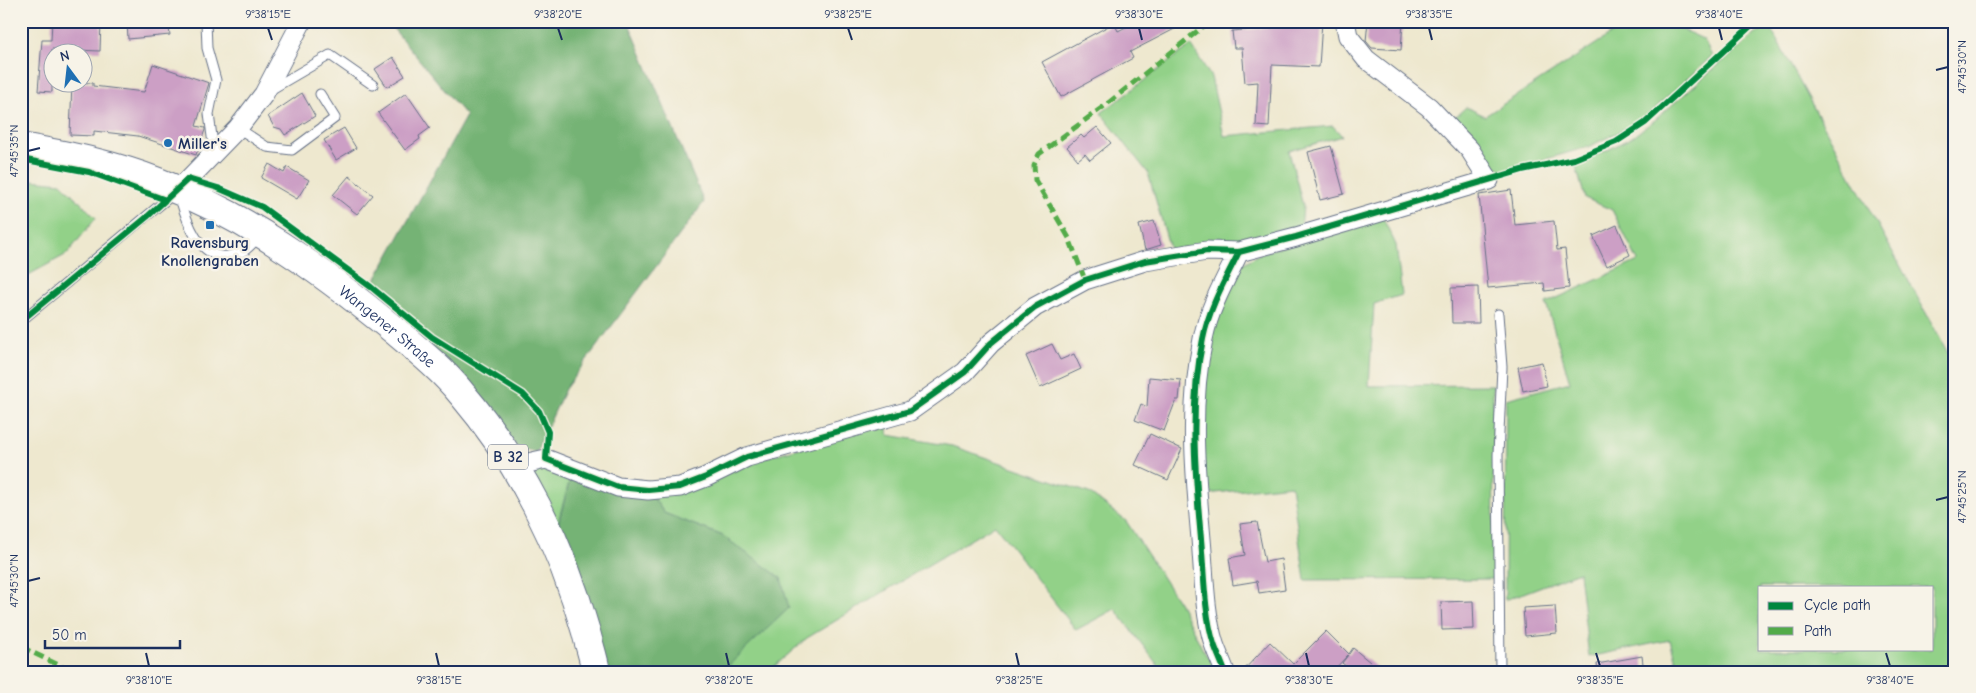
<svg xmlns="http://www.w3.org/2000/svg" width="1976" height="693" viewBox="0 0 1976 693" font-family="'Comic Neue',sans-serif">
<style>
.green{fill:#92d188;stroke:#568073;fill-rule:evenodd}
.forest{fill:#75b374;stroke:#487169}
.building{fill:#cc9fc5}
.lines{fill:none;stroke-linecap:round;stroke-linejoin:round}
.lane-casing{stroke:#657086;stroke-width:11}
.street-casing{stroke:#657086;stroke-width:21}
.primary-casing{stroke:#657086;stroke-width:30}
.lane{stroke:#fff;stroke-width:9}
.street{stroke:#fff;stroke-width:19}
.primary{stroke:#fff;stroke-width:28}
.quiet{stroke:#52ab49;stroke-width:5;stroke-dasharray:10 5;stroke-linecap:butt}
.cycleway-casing{stroke:#f7f3e8;stroke-width:9}
.cycleway{stroke:#00873e;stroke-width:6}
.ticks{fill:none;stroke:#1b2f5e;stroke-width:2}
.poi-dot{fill:#1f6fb2;stroke:#f7f3e8;stroke-width:2}
.labels{text-anchor:middle;stroke-width:5;stroke-linejoin:round;paint-order:stroke}
.shield{fill:#f7f3e8;stroke:#5d6a87;stroke-width:1}
.shield-label{font-size:15px;font-weight:bold;fill:#1b2f5e}
.poi-label{font-size:16px;font-weight:bold;fill:#1b2f5e;stroke:#f7f3e8;text-anchor:start}
.street-label{font-size:16px;fill:#1b2f5e;stroke:#f7f3e8}
.neatline{fill:none;stroke:#1b2f5e;stroke-width:2}
.ticks-label{font-size:12px;text-anchor:middle;fill:#1b2f5e}
</style>
<rect width="100%" height="100%" fill="#f7f3e8"/>
<filter id="ink" filterUnits="userSpaceOnUse"><feTurbulence type="fractalNoise" baseFrequency=".02" numOctaves="2"/><feDisplacementMap in="SourceGraphic" scale="10" xChannelSelector="R" yChannelSelector="G"/><feConvolveMatrix kernelMatrix="1 2 1 2 8 2 1 2 1" color-interpolation-filters="sRGB"/></filter>
<filter id="wash" filterUnits="userSpaceOnUse"><feTurbulence type="fractalNoise" baseFrequency=".0096" numOctaves="4" result="noise"/><feDisplacementMap in="SourceGraphic" scale="20" xChannelSelector="R" yChannelSelector="G"/><feGaussianBlur stdDeviation="1.12" result="paint"/><feColorMatrix in="noise" values="0 0 0 0 0 0 0 0 0 0 0 0 0 0 0 0 0 1.4 0 .05"/><feComposite in="paint" operator="in"/></filter>
<g filter="url(#wash)">
<rect width="100%" height="100%" fill="#eee8cf"/>
<path class="green" d="M1638,21h25l40,18 9,17 -71,65 -53,26 -84,24 -16,-8 -36,-43 14,-13 19,9 140,-91z
M1768,24l187,342v306h-276l-9,-32 -81,17 -10,-85 -74,28 1,-201 64,-17 -24,-79 92,-42 -26,-51 -27,-12 -10,-35 33,-13 24,-13 23,-17 50,-44zM1760,587h172v62h-172z
M1191,45l20,32 13,59 109,-10 9,10 -53,15 14,55 -2,24 -52,12 -79,7 -22,-76 -47,-60z
M21,179l40,4 35,35 -29,36 -46,25z
M1382,216l14,29 6,50 -28,9 -5,82 124,-1 1,194 -189,1 -14,-95 -85,9 -7,-13 9,-141 21,-60 15,-17 17,-10z
M889,423l-1,12 64,11 137,47 37,28 54,83 23,46 15,22h-55l-48,-63 -39,21 -81,-105 -188,113 -39,34h-40l-5,-136 -59,-23 -10,-15 102,-38z
M541,468l30,7 -14,51 -25,-49z"/>
<path class="forest" d="M378,21h250l76,181 -139,187 -29,63 -20,-6 -145,-159 95,-171 -75,-90z
M573,468l75,22 16,23 59,23 58,42 8,30 -61,58v6h-132l-42,-133z"/>
<g id="blocks">
<path class="building" d="M52,21h49l-1,30 -48,-2v43l-14,-1 4,-51h9z
M127,21h41l2,14 -42,4z
M1138,21h52l-60,31 3,6 -72,39 -19,-35 72,-39 4,8z
M1281,21h41l-3,46 -47,-2 -3,62 -13,-1 2,-44 -13,1 -3,-35h-8l-2,-17 48,-4z
M1368,21h35l-2,29 -29,-2 -6,-7z
M393,57l12,19 -18,11 -12,-18z
M153,64l56,19 -13,43 9,2v2l-9,25 -58,-19 -44,-5v5l-24,-1 2,-53 21,1v3l51,6z
M302,93l13,23 -30,19 -4,-6 -7,-2 -6,-11z
M406,93l24,35 -11,8 1,3 -15,11 -27,-37z
M1097,127l14,16 -21,17 -5,-6 -7,6 -11,-13 14,-12 3,3z
M344,128l12,20 -20,12 -12,-20z
M1331,146l13,48 -24,6 -12,-48z
M269,164l15,9 3,-6 22,13 -12,19 -36,-21z
M349,176l24,19 -16,19 -24,-19z
M1511,190l4,35 39,-4 3,29 8,-1 4,39 -24,3 -1,-8 -56,5 -9,-93z
M1154,221l7,24 -16,5 -6,-25z
M1617,225l13,30 -23,11 -14,-30z
M1478,287l1,36h-27l-1,-35z
M1052,344l8,16 14,-6 7,15 -41,19 -14,-32z
M1542,362l5,24 -24,5 -5,-24z
M1149,377l32,3 -2,20h-3l-12,31 -29,-11 6,-16 6,3z
M1150,434l32,15 -14,31 -33,-15z
M1257,522l8,40 16,-3 4,30 -26,4 -2,-12 -24,4 -4,-27 16,-3 -5,-31z
M1473,601l1,28 -32,1 -1,-28z
M1555,606l2,27 -32,3 -2,-28z
M1326,631l23,23 4,-6 29,24h-29l-11,-9 6,-8 -16,17h-90l28,-30 23,22z
M1642,656l2,16h-46l-1,-8z"/>
</g>
</g>
<g filter="url(#ink)">
<use href="#blocks" fill-opacity="0" stroke="#657086" stroke-width="1"/>
<g class="lines">
<g class="lane-casing">
<path id="lane" d="M206,21l1,27 9,32 -7,34 5,38
M270,90l60,-35 43,30
M238,128l29,19 25,3 43,-32 -15,-24
M180,198c6,21 19,62 48,58 15,-2 23,-9 31,-21
M1498,314l4,53 -4,88 2,217
M21,321l145,-121"/>
</g>
<g class="street-casing">
<path id="street" d="M178,190l60,-62 26,-34 38,-73
M514,466l32,-7 72,28 30,3 32,-3 26,-10 41,-20 163,-46 55,-39 26,-29 44,-36 50,-27 60,-19 62,-10 32,1 57,-15 193,-57 -19,-30 -41,-43 -63,-48 -18,-23 -3,-15
M1225,672c-3,-9 -8,-19 -11,-28 -10,-31 -10,-73 -13,-105 -6,-67 -12,-134 2,-200 6,-31 22,-59 36,-87"/>
</g>
<g class="primary-casing">
<g id="primary">
<path id="s1" d="M21,147c47,9 92,17 137,35 86,33 160,86 231,144 25,21 52,42 73,68 58,68 100,152 124,238 3,13 8,26 10,40"/>
</g>
</g>
<use href="#lane" class="lane"/>
<use href="#street" class="street"/>
<use href="#primary" class="primary"/>
<path class="quiet" d="M1085,280l-16,-42 -34,-58 -1,-15 5,-11 68,-50 103,-83
M21,647l52,25"/>
<g class="cycleway-casing">
<path id="cycleway" d="M21,159l68,13 77,28
M21,321l126,-104 41,-38 30,9 44,19 109,80 61,50 91,57 16,17 9,21 -2,27 72,28 30,3 32,-3 26,-10 41,-20 163,-46 55,-39 26,-29 44,-36 50,-27 60,-19 62,-10 32,1 57,-15 226,-67 52,-11 42,-17 29,-19 111,-102
M1225,672c-3,-9 -8,-19 -11,-28 -10,-31 -10,-73 -13,-105 -6,-67 -12,-134 2,-200 6,-31 22,-59 36,-87"/>
</g>
<use href="#cycleway" class="cycleway"/>
</g>
</g>
<path class="ticks" d="M268,28l4,12M558,28l4,12M848,28l4,12M1139,28l3,12M1429,28l3,12M1719,28l3,12M1936,70l12,-3M28,151l12,-3M1936,500l12,-3M28,581l12,-3M146,653l3,13M436,653l3,13M726,653l3,13M1016,653l3,13M1306,653l3,13M1596,653l4,13M1886,653l4,13"/>
<g class="poi-dot">
<circle cx="168" cy="143" r="5"/>
<rect x="205" y="220" width="10" height="10" rx="2.5"/>
</g>
<g class="labels">
<rect class="shield" x="488" y="444.5" width="40" height="25" rx="4"/>
<g class="shield-label">
<text x="508" y="462">B 32</text>
</g>
<g class="poi-label">
<text x="178" y="149">Miller's</text>
<text x="210" y="248" text-anchor="middle">Ravensburg<tspan x="210" dy="18">Knollengraben</tspan></text>
</g>
<g class="street-label">
<text dy="6" stroke="none"><textPath href="#s1" startOffset="414">Wangener Straße</textPath></text>
</g>
</g>
<rect width="1976" height="693" fill="none" stroke="#f7f3e8" stroke-width="55"/>
<rect x="1758" y="586" width="175" height="65" fill="#f7f3e8" stroke="#9fa5b1"/>
<rect x="1768" y="602" width="25" height="8" fill="#00873e" stroke="#9fa5b1"/>
<text x="1804" y="610" font-size="15" fill="#1b2f5e">Cycle path</text>
<rect x="1768" y="627" width="25" height="8" fill="#52ab49" stroke="#9fa5b1"/>
<text x="1804" y="636" font-size="15" fill="#1b2f5e">Path</text>
<g transform="translate(68 68) rotate(345)"><circle r="24" fill="#f7f3e8" stroke="#9fa5b1"/>
<path d="M0-4L9 19L0 12L-9 19Z" fill="#1f6fb2"/>
<text y="-8" font-size="14" font-weight="bold" text-anchor="middle" fill="#1b2f5e">N</text>
</g>
<path d="M45 640v8h135v-8" fill="none" stroke="#1b2f5e" stroke-width="2.5"/>
<text x="52" y="640" font-size="15" fill="#1b2f5e" stroke="#f7f3e8" stroke-width="4" paint-order="stroke">50 m</text>
<rect x="28" y="28" width="1920" height="638" class="neatline"/>
<g class="ticks-label">
<text x="268" y="18">9°38'15"E</text>
<text x="558" y="18">9°38'20"E</text>
<text x="848" y="18">9°38'25"E</text>
<text x="1139" y="18">9°38'30"E</text>
<text x="1429" y="18">9°38'35"E</text>
<text x="1719" y="18">9°38'40"E</text>
<text transform="translate(1962 67) rotate(-90)" y="4">47°45'30"N</text>
<text transform="translate(14 151) rotate(-90)" y="4">47°45'35"N</text>
<text transform="translate(1962 497) rotate(-90)" y="4">47°45'25"N</text>
<text transform="translate(14 581) rotate(-90)" y="4">47°45'30"N</text>
<text x="149" y="684">9°38'10"E</text>
<text x="439" y="684">9°38'15"E</text>
<text x="729" y="684">9°38'20"E</text>
<text x="1019" y="684">9°38'25"E</text>
<text x="1309" y="684">9°38'30"E</text>
<text x="1600" y="684">9°38'35"E</text>
<text x="1890" y="684">9°38'40"E</text>
</g>
</svg>
